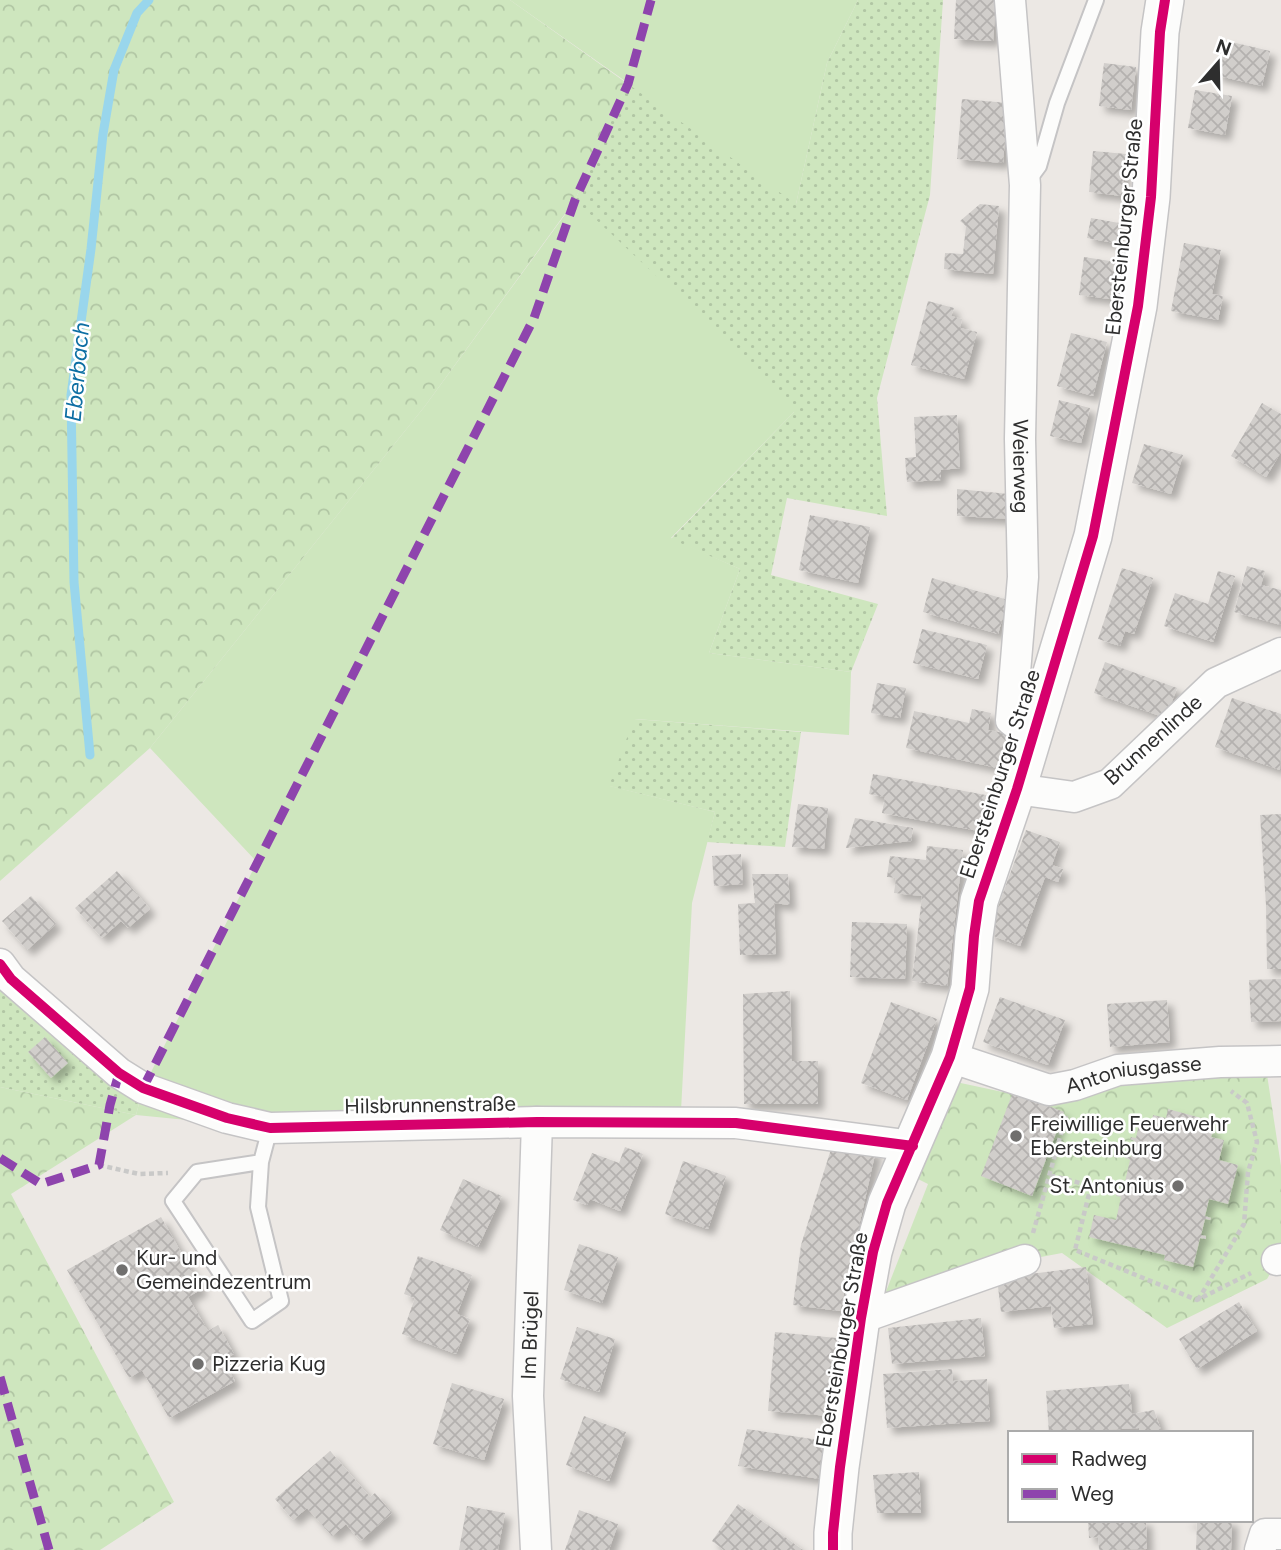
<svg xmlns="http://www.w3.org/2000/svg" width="1281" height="1550" viewBox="0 0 1281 1550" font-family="Figtree,sans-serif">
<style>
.grass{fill:#cee6be}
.forest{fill:url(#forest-crowns)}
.garden{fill:url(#garden-dots)}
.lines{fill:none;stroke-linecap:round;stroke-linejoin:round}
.stream{stroke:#99d6ec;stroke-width:9}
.building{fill:url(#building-cross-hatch);filter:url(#shadow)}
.service-casing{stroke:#c5c4c5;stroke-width:18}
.minor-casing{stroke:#c5c4c5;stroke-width:33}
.tertiary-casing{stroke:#c5c4c5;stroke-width:40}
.path{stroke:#c9c9c8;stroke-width:4.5;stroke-dasharray:5 3.5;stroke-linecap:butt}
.service{stroke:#fcfcfb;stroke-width:14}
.minor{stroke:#fcfcfb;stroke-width:30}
.tertiary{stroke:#fcfcfb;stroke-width:37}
.quiet{stroke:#8e44ad;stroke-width:9;stroke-dasharray:18 9;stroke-linecap:butt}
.cycleway-casing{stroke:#fff;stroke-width:15}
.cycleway{stroke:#d6006c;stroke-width:10}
.poi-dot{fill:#706f6e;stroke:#fff;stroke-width:2.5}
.labels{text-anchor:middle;stroke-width:5;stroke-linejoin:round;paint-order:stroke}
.street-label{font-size:21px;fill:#2e2e2e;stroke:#fff}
.poi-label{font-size:21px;fill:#2e2e2e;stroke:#fff;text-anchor:start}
.water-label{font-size:23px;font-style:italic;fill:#0d6fa3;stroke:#fff}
</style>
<defs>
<pattern id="forest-crowns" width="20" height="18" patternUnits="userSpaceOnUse" patternTransform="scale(1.75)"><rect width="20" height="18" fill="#cee6be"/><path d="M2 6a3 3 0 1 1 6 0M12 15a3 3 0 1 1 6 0" fill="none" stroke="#b1c6a4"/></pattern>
<pattern id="garden-dots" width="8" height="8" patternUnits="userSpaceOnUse" patternTransform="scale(1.75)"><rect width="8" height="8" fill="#cee6be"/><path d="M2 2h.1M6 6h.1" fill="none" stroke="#b1c6a4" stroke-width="1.8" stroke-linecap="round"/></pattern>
<pattern id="building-cross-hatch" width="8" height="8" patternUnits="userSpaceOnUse" patternTransform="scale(1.75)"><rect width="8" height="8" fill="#d1cecb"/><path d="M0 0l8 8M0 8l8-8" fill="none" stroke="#b4b1af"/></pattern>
<filter id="shadow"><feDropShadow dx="6" dy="6" stdDeviation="3.5" flood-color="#0004"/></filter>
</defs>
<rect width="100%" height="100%" fill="#ece8e4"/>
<path class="grass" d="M510,0h348l-31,63 -31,141 -2,208 -123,126 69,31 -31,84 142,19 -2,63 -214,-16 -25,67 105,26 -23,91 -11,208 -411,17 -134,-13 7,-27 114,-226 -107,-114 275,-342 150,-205 53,-118z"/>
<path class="forest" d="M0,0h510l118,84 -53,116 -150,206 -275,342 -150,133z
M1266,1068l15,98v89l-14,24 -100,49 -105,-75 -37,7 -147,52 50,-128 -18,-9 46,-93 102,22 60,-34z
M0,1087l136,28 -125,79 163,308 -74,48h-100z"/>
<path class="garden" d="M858,0h85l-13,195 -53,203 10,118 -100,-18 -16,77 107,29 -27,68 -142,-19 31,-84 -69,-30 123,-127 -36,-41 -183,-171 53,-116 168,120 31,-141z
M634,719l167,13 -16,115 -78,-5 8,-30 -106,-26z
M0,959l143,129 -7,27 -136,-28z"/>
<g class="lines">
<path class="stream" d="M90,755l-16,-173 -3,-187 20,-146 12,-115 11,-64 23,-57 12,-13"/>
</g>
<path class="building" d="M956,0h40l-3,41 -39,-2z
M1223,40l47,11 -8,35 -47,-11z
M1104,63l32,4 -5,43 -32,-4z
M1195,90l37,6 -7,39 -37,-7z
M962,99l46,4 -5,60 -46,-4z
M1093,151l33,3 -4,42 -33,-4z
M980,204l19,2 -6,68 -49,-5 1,-16 18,1 3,-28 -6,-5z
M1091,218l28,5 -4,20 -28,-5z
M1184,243l37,7 -9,44 11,2 -5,24 -47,-9z
M1084,257l39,6 -5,37 -39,-5z
M928,301l26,7 -3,8 11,3 -2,9 17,4 -13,47 -53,-14z
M1071,333l36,9 -14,54 -36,-10z
M1059,400l31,8 -9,35 -31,-7z
M1262,403l19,11v38l-15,25 -35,-21z
M957,415l3,53 -19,2v10l-34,2 -2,-24 11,-1 -2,-40z
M1144,444l39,11 -12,39 -39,-11z
M957,489l52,5 3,25 -55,-3z
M810,515l60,12 -12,56 -59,-13z
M1247,566l18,5 -4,14 20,5v35l-47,-13z
M1122,568l31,10 -19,56 -9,-3 -5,15 -22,-7z
M1218,571l17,5 -22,66 -49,-16 11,-33 33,11z
M932,578l76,22 -10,34 -75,-22z
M922,629l65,16 -9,34 -65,-16z
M1105,662l72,26 -11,30 -72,-25z
M877,683l29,5 -6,30 -29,-5z
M1232,698l49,16 -1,56 -65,-23z
M972,709l19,4 -3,17 22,4 -8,35 -96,-21 8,-37 55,12z
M873,774l118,22 -7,36 -102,-19 3,-16 -16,-3z
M798,804l30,4 -4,41 -32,-2z
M1281,814v155h-14l-1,-64 -6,-90z
M855,818l58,10 -2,13 -65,7z
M1026,830l34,12 -8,23 11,4 -5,13 -13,-5 -25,69 -32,-12z
M927,846l36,4 -16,136 -35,-5 10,-85 -28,-3 2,-15 -9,-1 3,-21 36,4z
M741,854l2,30 -29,2 -2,-30z
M117,871l33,38 -22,19 -7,-7 -19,17 -27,-30z
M752,874h36l2,31 -16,-2 2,51 -36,1 -2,-51 17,-1z
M31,896l25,28 -29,26 -25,-29z
M852,922l55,2 -2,55 -55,-2z
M1281,979v42l-30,1 -2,-42z
M790,991l2,70h26v43h-74l-1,-110z
M1000,997l65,23 -17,45 -65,-23z
M1167,1000l3,42 -60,5 -3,-43z
M891,1002l46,17 -30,81 -46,-17z
M45,1037l23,26 -17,15 -23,-26z
M1013,1092l51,20 -32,84 -51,-20z
M1168,1109l37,10 -5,7 14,3 -3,8 13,3 -5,20 19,5 -10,39 -19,-5 -4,17 6,2 -1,2 -5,-1 -4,16 5,1v3l-6,-1 -7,29 -29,-7 1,-5 -76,-18 5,-22 22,5 5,-23 -5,-1v-3l6,2 8,-35 -5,-2 1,-2 5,1 4,-16 -5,-2 1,-2 5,1 4,-18 12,3 1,-8 13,3z
M625,1147l18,7 -23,57 -30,-12 -3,6 -14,-5 19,-47 27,10z
M831,1149l45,1 -36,161 -47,-6 8,-60z
M683,1161l43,15 -18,53 -43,-15z
M463,1179l39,17 -24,51 -38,-17z
M161,1217l41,72 -14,8 20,34 10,-6 16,29 -11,6 12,21 -66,37 -27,-48 -13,8 -62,-108z
M579,1244l39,13 -16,46 -38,-13z
M418,1256l54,19 -15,39 13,5 -14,35 -54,-20 13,-36 -11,-4z
M1086,1267l7,57 -39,4 -3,-22 -50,6 -4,-34z
M1239,1302l18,29 -60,38 -18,-30z
M981,1318l4,38 -93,8 -4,-36z
M577,1327l38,12 -16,53 -39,-13z
M775,1332l62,6 -7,78 -62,-5z
M952,1369l1,12 34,-2 3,42 -103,7 -4,-54z
M452,1383l52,16 -20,61 -51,-16z
M1129,1384l3,30 22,-4 8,23h-22l-1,-5 -90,5 -3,-42z
M584,1416l42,16 -17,49 -43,-16z
M747,1429l78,12 -5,38 -82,-13z
M330,1451l40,46 5,-4 17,20 -32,28 -14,-17 -14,12 -25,-28 -14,12 -18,-21z
M919,1472l2,41h-44l-4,-38z
M738,1504l65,46h-79l-12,-9z
M467,1506l38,7 -7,37h-39z
M579,1510l39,14 -9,26h-44z
M1088,1520h58l1,29 -48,1 -1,-13 -9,1z
M1186,1520h46l-1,30h-35l1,-27 -11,-1z"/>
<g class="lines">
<g class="service-casing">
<path id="service" d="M1028,181l11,-15 18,-63 39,-103
M261,1162l-3,45 23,94 -29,20 -79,-120 24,-29 64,-10 9,-34"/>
</g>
<g class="minor-casing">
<g id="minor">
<path id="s1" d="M1010,0l15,185 -5,254 3,138 -12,143 22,17"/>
<path d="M1017,789l57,8 36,-13 106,-101 65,-30"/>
<path d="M0,964l11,15 108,94 24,15 84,30 43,10 267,-6 199,1 177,23"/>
<path id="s2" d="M950,1057l99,33 26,-5 43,-15 102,-8 61,-1"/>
<path d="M1277,1260l4,-1"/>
<path d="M861,1318l164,-58"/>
<path id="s3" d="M536,1550l-8,-154 9,-274"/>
<path d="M1260,1550l5,-16h16"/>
</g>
</g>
<g class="tertiary-casing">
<path id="tertiary" d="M833,1550v-17l7,-66 21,-149 12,-66 14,-49 63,-146 20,-69 4,-52 5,-35 38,-112 76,-253 45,-230 13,-109 9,-165 5,-32"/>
</g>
<path class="path" d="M99,1165l40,9 29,-1
M1050,1175l41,11 -16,64 122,50 54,-27
M1033,1233l33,-117
M1198,1300l46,-76 4,-52 9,-30 -10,-39 -16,-12"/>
<use href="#service" class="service"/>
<use href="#minor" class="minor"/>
<use href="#tertiary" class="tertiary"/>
<path class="quiet" d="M143,1088l391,-770 41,-118 53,-116 23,-84
M0,1158l41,26 58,-19 11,-60 9,-32
M0,1377l49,173"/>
<g class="cycleway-casing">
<path id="cycleway" d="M0,964l11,15 108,94 24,15 84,30 43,10 267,-6 199,1 177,23
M833,1550v-17l7,-66 21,-149 12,-66 14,-49 63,-146 20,-69 4,-52 5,-35 38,-112 76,-253 45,-230 13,-109 9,-165 5,-32"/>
</g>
<use href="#cycleway" class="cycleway"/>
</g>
<g class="poi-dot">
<circle cx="1016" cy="1136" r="7"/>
<circle cx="1178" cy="1186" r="7"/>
<circle cx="122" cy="1270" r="7"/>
<circle cx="198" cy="1364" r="7"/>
</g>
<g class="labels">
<g class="street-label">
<text transform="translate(1124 227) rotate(-84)" y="7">Ebersteinburger Straße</text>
<text dy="7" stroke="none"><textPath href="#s1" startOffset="467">Weierweg</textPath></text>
<text transform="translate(1153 740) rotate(-42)" y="7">Brunnenlinde</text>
<text transform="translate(1000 774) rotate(-72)" y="7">Ebersteinburger Straße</text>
<text dy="7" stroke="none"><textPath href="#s2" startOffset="191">Antoniusgasse</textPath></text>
<text transform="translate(430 1105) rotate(-1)" y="7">Hilsbrunnenstraße</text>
<text dy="7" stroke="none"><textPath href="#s3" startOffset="215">Im Brügel</textPath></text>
<text transform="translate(842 1340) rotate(-80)" y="7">Ebersteinburger Straße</text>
</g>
<g class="poi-label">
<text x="1030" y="1131">Freiwillige Feuerwehr<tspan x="1030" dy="24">Ebersteinburg</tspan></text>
<text x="1164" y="1193" text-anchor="end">St. Antonius</text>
<text x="136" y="1265">Kur- und<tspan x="136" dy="24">Gemeindezentrum</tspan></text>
<text x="212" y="1371">Pizzeria Kug</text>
</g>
<g class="water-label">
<text transform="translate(77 372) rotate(-85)" y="8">Eberbach</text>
</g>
</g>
<rect x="1008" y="1431" width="245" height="91" fill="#ffffff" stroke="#ababab" stroke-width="2"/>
<rect x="1022" y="1454" width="35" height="10" fill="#d6006c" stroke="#ababab" stroke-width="2"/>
<text x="1071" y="1466" font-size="21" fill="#2e2e2e">Radweg</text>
<rect x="1022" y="1489" width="35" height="10" fill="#8e44ad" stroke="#ababab" stroke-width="2"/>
<text x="1071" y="1501" font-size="21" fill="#2e2e2e">Weg</text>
<g transform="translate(1218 63) rotate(20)" stroke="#ffffff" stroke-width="5" paint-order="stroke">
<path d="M0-5L12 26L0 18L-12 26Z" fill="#2e2e2e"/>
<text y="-10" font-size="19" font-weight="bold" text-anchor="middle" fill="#2e2e2e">N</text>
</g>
</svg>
